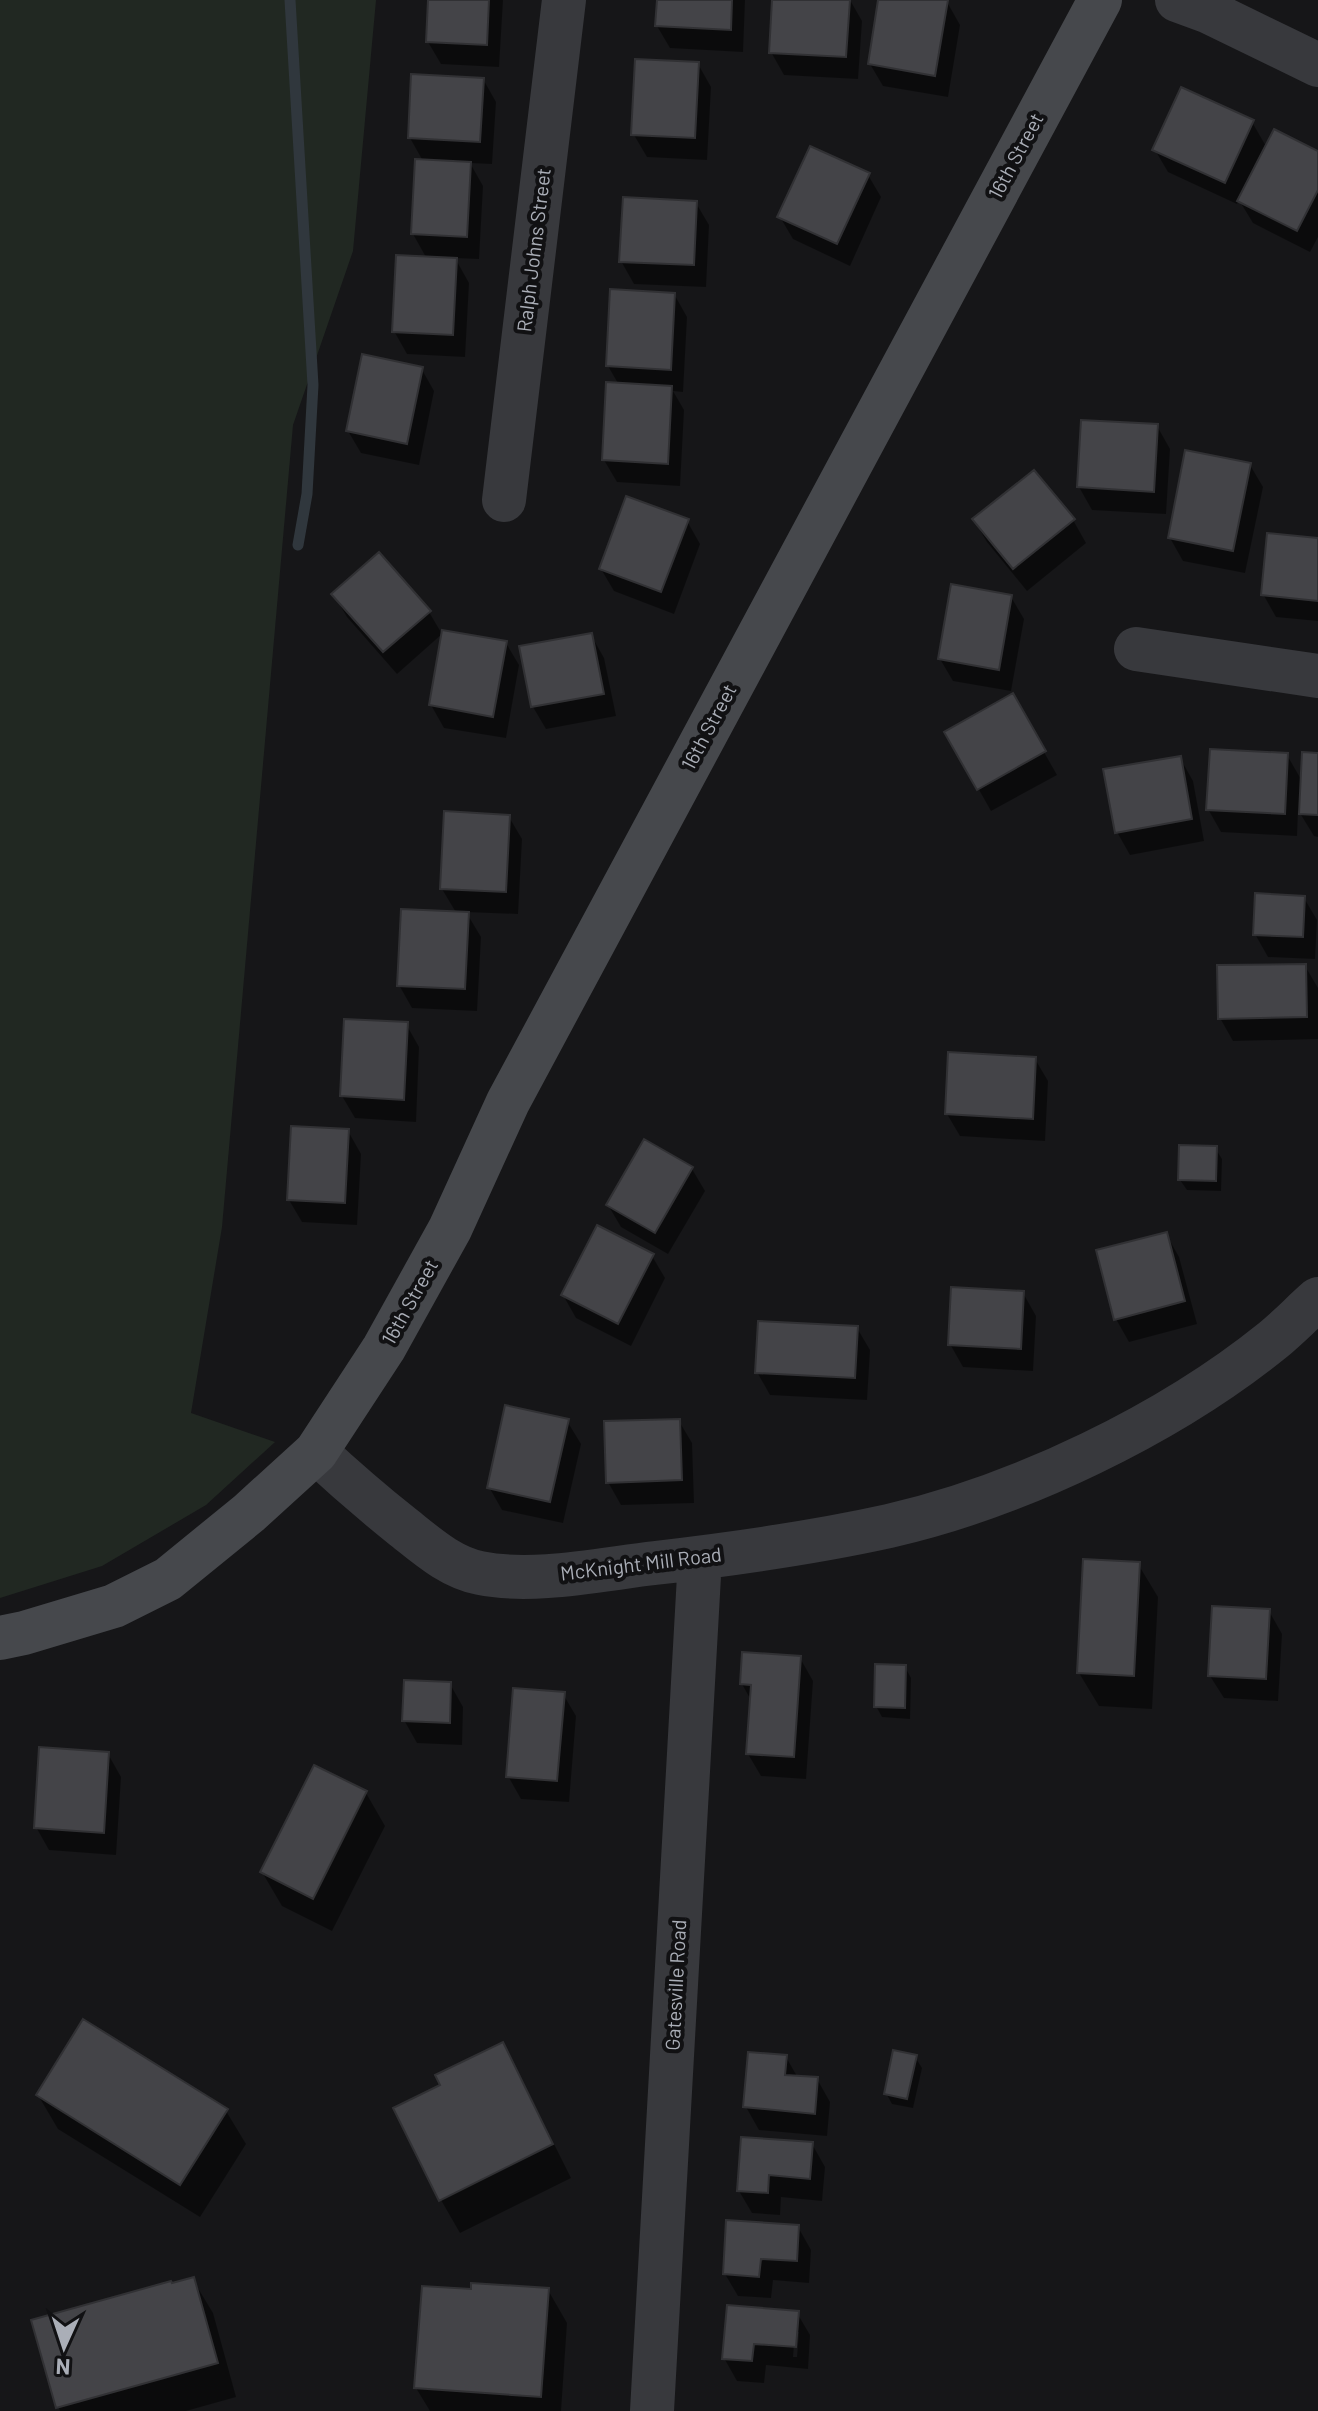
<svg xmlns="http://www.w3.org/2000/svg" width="1318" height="2411" viewBox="0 0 1318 2411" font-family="Barlow,sans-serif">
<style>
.green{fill:#212822}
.shadow{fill:#0007;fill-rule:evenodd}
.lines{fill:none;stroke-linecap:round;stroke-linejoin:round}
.stream{stroke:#30373d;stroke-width:11}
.building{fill:#444448;stroke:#313134;stroke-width:2}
.street{stroke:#38393d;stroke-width:44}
.secondary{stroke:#46484c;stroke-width:44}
.labels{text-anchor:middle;stroke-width:8;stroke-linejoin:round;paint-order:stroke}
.street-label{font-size:20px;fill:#aaaeb7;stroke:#111113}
</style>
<rect width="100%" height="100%" fill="#161618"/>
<path class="green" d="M0,0h376l-23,251 -60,174 -71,802 -31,186 84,29 -69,63 -104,61 -102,32z"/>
<path class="shadow" d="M430,0h73l-4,67 -58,-3 -13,-22z
M659,0h86l-2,52 -73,-4 -13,-22z
M774,0h76l12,21 -4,58 -74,-4 -13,-23z
M880,0h54l13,2 13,23 -12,72 -65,-11 -13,-22z
M698,64l13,23 -4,73 -60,-3 -13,-22z
M483,79l13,23 -4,62 -22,-1 13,23 -4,73 -24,-1 14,25 -4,74 -58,-3 -13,-23 33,-72 -14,-25 10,-73 -13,-23z
M1252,122l15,26 51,6v83l-8,15 -57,-29 -14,-23 -2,4 -69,-32 -13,-22z
M868,175l13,22 -31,69 -57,-27 -13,-22z
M696,203l13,22 -3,62 -72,-3 -13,-23z
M674,294l13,23 -4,75 -10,-1 11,19 -4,76 -63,-4 -13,-22 15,-75 -11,-19z
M421,368l13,23 -15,74 -58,-12 -13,-22z
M1157,426l13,23 -4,65 -74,-4 -13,-23z
M1250,465l13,22 -18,86 -62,-12 -13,-23z
M974,520h99l13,23 -59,48 -40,-49z
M687,521l13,23 -26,70 -60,-23 -13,-22z
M1318,540v81l-42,-4 -13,-23z
M334,595l95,17 13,22 -45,40 -50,-57z
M1011,597l13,22 -13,72 -58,-10 -13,-22z
M591,635l13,23 12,58 -70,13 -13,-22 -11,-59z
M506,643l13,22 -13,73 -62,-10 -13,-23z
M1012,696l45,79 -66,36 -44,-78z
M1287,755l15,26 16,-26v82l-4,-1 -16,-26 -1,26 -76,-4 -13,-23z
M1180,758l13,23 11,60 -74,14 -13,-23z
M509,817l13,22 -4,75 -52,-2 15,25 -4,74 -65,-3 -13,-23 58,-71 -15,-25z
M1304,898l13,22 -2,39 -47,-2 -13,-23z
M1305,966l13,22v51l-85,2 -13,-23z
M406,1024l13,23 -3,75 -61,-4 -13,-22z
M1035,1059l13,22 -3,60 -85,-5 -13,-22z
M348,1131l13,23 -4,71 -55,-3 -13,-22z
M1215,1148l7,11 -1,32 -34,-1 -7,-10z
M692,1169l13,22 -37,63 -47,-27 -13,-22z
M1166,1234l13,23 18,67 -68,18 -13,-23z
M652,1256l13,22 -34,68 -55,-28 -13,-23z
M1023,1293l13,23 -3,55 -70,-4 -13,-23z
M857,1328l13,22 -3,50 -97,-5 -13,-23z
M567,1421l14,23 -18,79 -61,-13 -13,-23z
M679,1421l13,22 2,60 -73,2 -13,-23z
M1138,1564l20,33 -6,112 -53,-3 -20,-33z
M1269,1611l13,23 -4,67 -54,-3 -14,-22z
M800,1658l13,23 -7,98 -45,-3 -13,-22 4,-52 -10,-18z
M905,1667l6,11 -1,41 -28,-2 -6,-11z
M450,1684l13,23 -1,38 -45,-2 -13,-23z
M563,1694l13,22 -7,86 -48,-3 -13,-23z
M108,1754l13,23 -5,78 -67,-5 -13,-23z
M366,1793l19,33 -53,105 -50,-25 -20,-34z
M502,2044l19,34 50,100 -111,55 -19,-33 2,-114z
M786,2057l12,21 19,1 13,23 -3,34 -68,-6 -13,-23z
M915,2057l7,11 -9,40 -21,-4 -6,-11z
M38,2095l188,16 20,33 -46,73 -142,-88z
M812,2144l13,23 -3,34 -41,-4 -1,18 -28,-2 -13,-22z
M798,2227l13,23 -2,33 -36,-3 -2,18 -33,-2 -13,-22z
M193,2280l20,33 23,84 -50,14h-126l-26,-90z
M548,2290l19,33 -6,88h-131l-14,-23 56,-96z
M797,2313l13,22 -2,34 -42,-4 -2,18 -27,-2 -13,-23zM795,2332h4l-2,25h-4z"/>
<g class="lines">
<path class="stream" d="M290,0l23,385 -6,109 -9,51"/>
</g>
<path class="building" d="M428,0h61l-2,45 -61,-3z
M657,0h75l-1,30 -76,-4z
M772,0h78l-4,57 -77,-4z
M878,0h70l-13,76 -67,-12z
M635,59l64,3 -4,76 -64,-3z
M411,74l73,4 -4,64 -72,-4z
M1181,87l73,33 -29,63 -73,-33z
M1274,129l44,22v39l-21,41 -60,-30z
M810,146l60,27 -33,71 -60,-27z
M415,159l56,3 -4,75 -56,-3z
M623,197l74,4 -3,64 -75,-3z
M396,255l61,3 -4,77 -61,-3z
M610,289l65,4 -4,77 -65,-4z
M362,354l61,13 -16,77 -61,-13z
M606,382l66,4 -4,78 -66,-4z
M1081,420l77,4 -4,68 -77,-5z
M1185,450l66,13 -18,88 -65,-13z
M1034,470l41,49 -62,50 -41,-50z
M626,496l63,23 -28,73 -62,-23z
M1267,533l51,5v63l-57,-6z
M379,552l52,59 -48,41 -52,-58z
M951,584l61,11 -13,75 -61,-11z
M442,630l65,11 -14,76 -64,-12z
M592,633l12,61 -73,13 -12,-61z
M1013,693l33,58 -69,39 -33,-58z
M1210,749l78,4 -3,61 -79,-4z
M1302,752l16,1v62l-19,-1z
M1181,756l11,63 -77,14 -12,-64z
M444,811l66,4 -4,77 -66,-3z
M1255,893l50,3 -2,41 -50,-2z
M401,909l68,3 -4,77 -68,-3z
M1306,964l1,53 -89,2 -1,-54z
M344,1019l64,3 -4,78 -64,-4z
M948,1052l88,5 -3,62 -88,-5z
M291,1126l58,3 -4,74 -58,-3z
M644,1139l49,28 -38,66 -49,-28z
M1179,1145l38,1 -1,35 -38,-1z
M597,1225l57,29 -36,70 -57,-29z
M1167,1232l18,69 -71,19 -18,-70z
M951,1287l73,4 -3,58 -73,-4z
M758,1321l100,5 -3,52 -100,-5z
M505,1405l64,14 -19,83 -63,-14z
M680,1419l2,61 -76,3 -2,-62z
M1083,1559l57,3 -6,114 -57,-3z
M1212,1606l58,3 -4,70 -58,-3z
M742,1652l59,4 -7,101 -48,-3 5,-69 -11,-1z
M875,1664l31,1 -1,43 -31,-1z
M404,1680l47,2 -1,41 -48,-2z
M513,1688l52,4 -8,89 -51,-4z
M39,1747l70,5 -5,81 -70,-5z
M314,1765l53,26 -54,108 -53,-27z
M83,2019l145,90 -48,76 -144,-90z
M503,2042l50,102 -114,57 -46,-93 47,-23 -5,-10z
M893,2050l24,5 -10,44 -23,-5z
M748,2052l39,3 -2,20 33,2 -3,37 -72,-7z
M741,2137l72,5 -3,37 -41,-4 -1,18 -31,-2z
M726,2220l73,5 -2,36 -36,-2 -2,18 -36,-3z
M194,2277l24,86 -162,45 -25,-88 140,-39 1,2z
M471,2283l78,5 -8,109 -127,-9 8,-102 49,3z
M727,2305l72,6 -3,36 -42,-3 -2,17 -30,-2z"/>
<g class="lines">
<path class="street" d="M1177,0l30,11 111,54
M504,500l60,-500
M1136,649l182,27
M316,1452c28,26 57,51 87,75 24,19 47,40 77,46 53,11 122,-4 175,-10 78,-9 157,-20 234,-37 131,-30 280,-102 384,-186 16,-13 30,-28 45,-41
M652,2411l48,-853"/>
<path class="secondary" d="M0,1638l24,-5 90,-27 54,-27 81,-66 67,-61 68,-104 66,-119 58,-127 592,-1102"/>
</g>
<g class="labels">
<g class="street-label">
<text transform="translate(1016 156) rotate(-62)" y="7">16th Street</text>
<text transform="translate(534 250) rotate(-83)" y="7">Ralph Johns Street</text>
<text transform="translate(709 727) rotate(-62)" y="7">16th Street</text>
<text transform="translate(410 1302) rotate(-61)" y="7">16th Street</text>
<text transform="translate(641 1564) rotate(-7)" y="7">McKnight Mill Road</text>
<text transform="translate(676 1985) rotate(-87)" y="7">Gatesville Road</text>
</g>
</g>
<g transform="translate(64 2347) rotate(183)" stroke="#111113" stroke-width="6" paint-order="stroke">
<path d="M0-6L14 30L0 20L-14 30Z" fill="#aaaeb7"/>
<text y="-12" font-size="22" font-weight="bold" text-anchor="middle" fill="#aaaeb7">N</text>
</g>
</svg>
